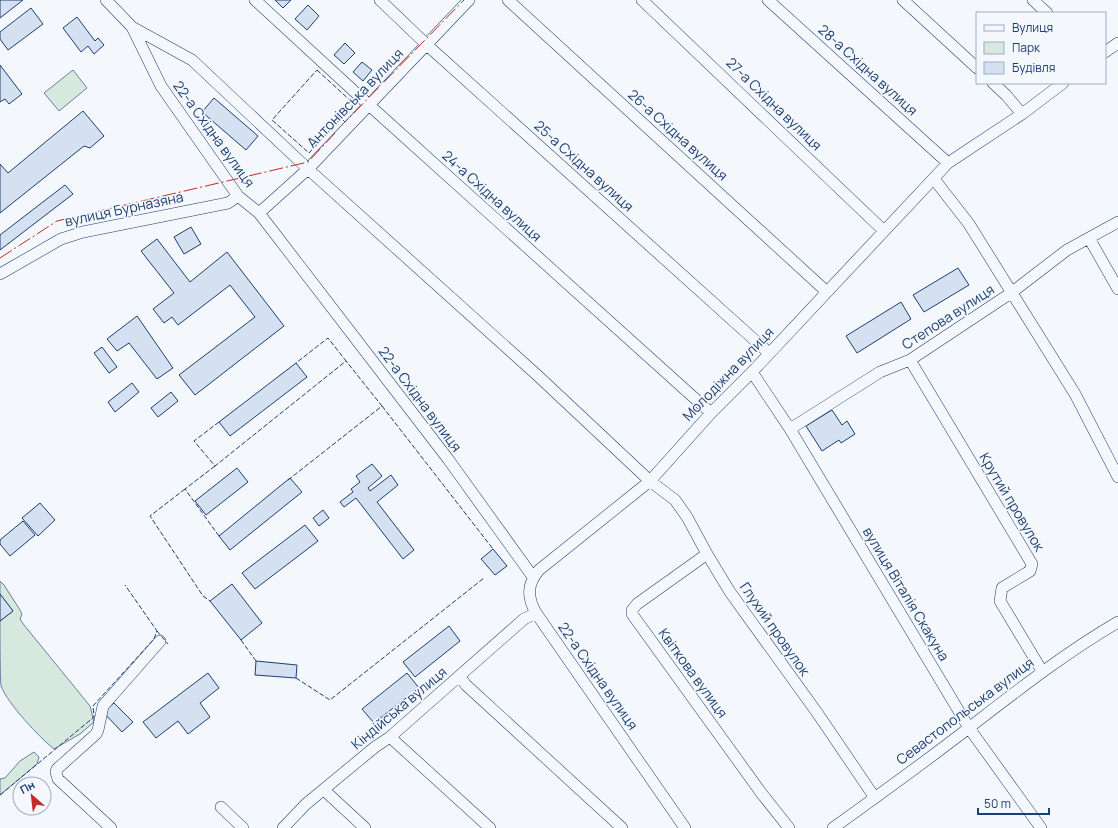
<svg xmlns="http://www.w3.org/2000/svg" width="1118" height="828" viewBox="0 0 1118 828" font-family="Manrope,sans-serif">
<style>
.green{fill:#d7e8df;stroke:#687fa3}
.building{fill:#d5e0f0;stroke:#1d3f73}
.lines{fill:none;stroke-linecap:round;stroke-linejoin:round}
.minor-casing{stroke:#1d3f73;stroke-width:12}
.minor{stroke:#f4f7fb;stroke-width:11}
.fence{stroke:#1d3f73;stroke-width:1;stroke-dasharray:5 2;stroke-linecap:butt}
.power{stroke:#c62828;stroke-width:1;stroke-dasharray:14 3 2 3;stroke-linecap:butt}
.labels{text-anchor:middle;stroke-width:3;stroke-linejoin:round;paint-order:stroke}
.street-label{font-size:14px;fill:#1d3f73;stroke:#f4f7fb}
</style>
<rect width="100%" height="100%" fill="#f4f7fb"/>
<path class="green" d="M73,70l14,18 -28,23 -15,-18z
M0,581l4,4 16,25 2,4 -2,5 4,6 66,81 4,16 -14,12 -26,15c-15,-12 -46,-45 -53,-63 -1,-7 -1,-54 -1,-65l13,-10 -13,-17z
M34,752l5,5 -2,7 -37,31v-16l5,-1 15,-17z"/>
<path class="building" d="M0,0h23l-23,18z
M275,0h16l-8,8z
M308,5l11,11 -12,14 -12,-11z
M31,8l12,16 -35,26 -8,-11v-7z
M77,17l18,24 3,-3 6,7 -10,9 -6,-8 -7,6 -18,-24z
M345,43l10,10 -11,11 -10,-9z
M362,62l10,8 -9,11 -10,-9z
M0,65l22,29 -13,10 -4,-5 -5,3z
M214,98l44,38 -12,14 -44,-38z
M83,111l21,25 -14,12 -6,-2 -84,67v-49l8,9z
M65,185l8,9 -73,56v-15z
M191,227l10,17 -17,10 -10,-17z
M157,239l33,43 37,-30 57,74 -89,69 -16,-20 76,-58 -25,-32 -52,40 -6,-8 -8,6 -11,-14 21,-16 -33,-42z
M958,268l11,17 -45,27 -11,-17z
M901,302l10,17 -54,34 -11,-17z
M137,316l36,52 -16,11 -28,-36 -12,8 -10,-12z
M102,347l15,20 -8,6 -15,-20z
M296,363l11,14 -77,59 -11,-14z
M132,383l7,9 -24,20 -7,-10z
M171,392l7,9 -20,16 -7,-9z
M832,410l10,15 5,-4 8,13 -14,9 -2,-3 -17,11 -16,-25z
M372,464l10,12 -14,12 2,3 21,-16 7,10 -21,17 37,48 -11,9 -47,-61 -12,9 -4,-5 13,-10 -2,-3 9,-7 -4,-6z
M237,468l11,14 -42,33 -11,-14z
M290,478l12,14 -72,58 -11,-14z
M40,503l15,17 -17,16 -16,-18z
M323,510l6,8 -10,8 -6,-8z
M23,521l12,14 -25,21 -10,-12v-4z
M305,525l13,16 -63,48 -13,-16z
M493,549l14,17 -12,9 -14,-16z
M232,584l30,39 -21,17 -31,-39z
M0,594l13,17 -13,10z
M449,626l11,15 -45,36 -12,-15z
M256,661l41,4 -1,13 -41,-3z
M208,673l11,15 -19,15 10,14 -22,17 -10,-13 -22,17 -13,-16z
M407,673l12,15 -45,35 -12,-14z
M114,703l19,19 -11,10 -19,-20z"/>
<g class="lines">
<g class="minor-casing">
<path id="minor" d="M106,0l26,27 29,59 77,110 21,17 189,246 85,118
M255,0l114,105 342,308
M380,0l47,45 342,308
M508,0l319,292
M642,0l242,231
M768,0l180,163
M903,0l74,68
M1033,0l14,13
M132,27l60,33 116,109 229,206 113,106 25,19 12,17 20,37 23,38 88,122 57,84
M1105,52l13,-9
M993,83l13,12 16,19
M934,179l35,45 106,170 43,83
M259,213l49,-44 161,-169
M1089,238l29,51
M0,274l61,-35 22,-7 145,-29 10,-7
M910,360l122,204 -2,7 -28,17 -2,13 42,70
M752,372l38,57 179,299 72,100
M790,429l90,-57 30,-12 101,-67 56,-43 51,-28
M707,554l-70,50 -5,6v4l130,180 27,34
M460,677l6,8 156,143
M390,737l100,91
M324,790l41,38
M221,807l22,21
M111,828l-53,-49 -2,-7 1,-3 39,-35 2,-4 5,-24 57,-65
M283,828l23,-24 69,-57 15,-10 134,-118 12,-6
M685,828l-149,-215c-9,-16 -9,-29 3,-43l111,-89 61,-68 41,-41 196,-209 74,-49 41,-31
M833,828c46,-33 92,-66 137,-101 48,-37 95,-74 148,-105"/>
</g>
<use href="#minor" class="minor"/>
<path class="fence" d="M317,70l37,34 -45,49 -37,-33z
M382,406l111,143
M219,422l-25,19 21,25 131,-105 -18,-23 -32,25
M215,466l-30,23 34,47 2,-2
M288,480l94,-74 -36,-45
M185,489l-35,27 53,80 7,5
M157,631l11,13
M241,640l15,21
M296,678l34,22 154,-122
M0,795l94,-78 -1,-11 61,-67 3,-8 -32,-46"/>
<path class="power" d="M338,115l7,7 119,-122
M0,258l57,-37 251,-59 27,-29 -7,-7"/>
</g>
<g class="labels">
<g class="street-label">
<text transform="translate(868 70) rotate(42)" y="5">28-а Східна вулиця</text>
<text transform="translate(355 98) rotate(-46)" y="5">Антонівська вулиця</text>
<text transform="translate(774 104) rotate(44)" y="5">27-а Східна вулиця</text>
<text transform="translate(214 134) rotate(54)" y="5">22-а Східна вулиця</text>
<text transform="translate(678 135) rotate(42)" y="5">26-а Східна вулиця</text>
<text transform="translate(584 166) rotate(42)" y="5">25-а Східна вулиця</text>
<text transform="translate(492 196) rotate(42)" y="5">24-а Східна вулиця</text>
<text transform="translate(124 209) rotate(-12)" y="5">вулиця Бурназяна</text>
<text transform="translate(948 317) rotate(-33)" y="5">Степова вулиця</text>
<text transform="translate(728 374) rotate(-46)" y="5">Молодіжна вулиця</text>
<text transform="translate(420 399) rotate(53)" y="5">22-а Східна вулиця</text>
<text transform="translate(1012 502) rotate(59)" y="5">Крутий провулок</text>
<text transform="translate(906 594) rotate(59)" y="5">вулиця Віталія Скакуна</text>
<text transform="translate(775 629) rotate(55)" y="5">Глухий провулок</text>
<text transform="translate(693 673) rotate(54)" y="5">Квіткова вулиця</text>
<text transform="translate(598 676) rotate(55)" y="5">22-а Східна вулиця</text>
<text transform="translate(399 708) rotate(-40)" y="5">Кіндійська вулиця</text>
<text transform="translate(965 711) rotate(-37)" y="5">Севастопольська вулиця</text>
</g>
</g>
<rect x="976" y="12" width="130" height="72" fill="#f4f7fb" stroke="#9eadc5"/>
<rect x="984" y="25" width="20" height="6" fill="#f4f7fb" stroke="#9eadc5"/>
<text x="1012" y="32" font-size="12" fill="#1d3f73">Вулиця</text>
<rect x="984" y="42" width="20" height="12" fill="#d7e8df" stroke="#9eadc5"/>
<text x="1012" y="52" font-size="12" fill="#1d3f73">Парк</text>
<rect x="984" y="62" width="20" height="12" fill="#d5e0f0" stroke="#9eadc5"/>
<text x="1012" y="72" font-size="12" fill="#1d3f73">Будівля</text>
<g transform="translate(32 796) rotate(332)"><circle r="19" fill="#f4f7fb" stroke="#9eadc5"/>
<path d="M0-3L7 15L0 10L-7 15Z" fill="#c62828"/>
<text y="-6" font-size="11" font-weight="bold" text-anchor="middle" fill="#1d3f73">Пн</text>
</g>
<path d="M978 808v6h71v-6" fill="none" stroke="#1d3f73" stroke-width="2"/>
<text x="984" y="808" font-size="12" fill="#1d3f73" stroke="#f4f7fb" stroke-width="3" paint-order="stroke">50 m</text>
</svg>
